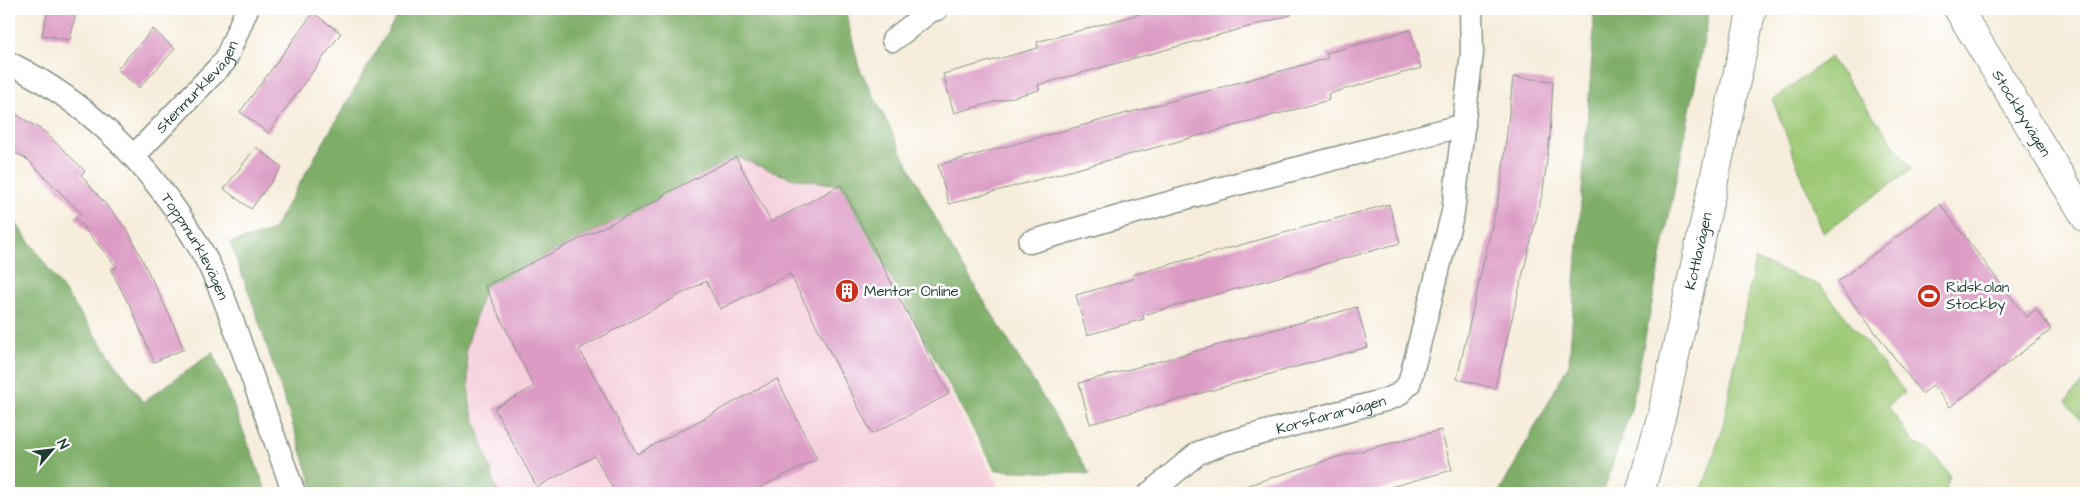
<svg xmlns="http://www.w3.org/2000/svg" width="2095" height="502" viewBox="0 0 2095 502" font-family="'Architects Daughter',sans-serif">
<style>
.built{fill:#f5cfdb}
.green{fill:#9dc976;stroke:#5e8355}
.forest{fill:#7ead67;stroke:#4e754e}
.building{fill:#dc9bc5}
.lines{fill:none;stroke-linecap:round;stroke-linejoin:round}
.street-casing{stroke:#8a9588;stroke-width:25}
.secondary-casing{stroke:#8a9588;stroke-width:30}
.street{stroke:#fff;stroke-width:22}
.secondary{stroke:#fff;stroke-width:28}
.labels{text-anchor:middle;stroke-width:5;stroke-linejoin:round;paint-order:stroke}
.street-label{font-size:15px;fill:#1f3d34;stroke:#fff}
.poi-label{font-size:15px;fill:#1f3d34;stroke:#fff;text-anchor:start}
</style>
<rect width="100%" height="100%" fill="#fff"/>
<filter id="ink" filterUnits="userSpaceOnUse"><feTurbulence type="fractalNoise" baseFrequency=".02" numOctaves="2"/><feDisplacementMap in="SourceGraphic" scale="10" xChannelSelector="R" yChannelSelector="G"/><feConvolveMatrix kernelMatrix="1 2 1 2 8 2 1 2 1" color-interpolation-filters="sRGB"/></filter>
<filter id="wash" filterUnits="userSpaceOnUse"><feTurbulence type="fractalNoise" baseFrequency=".0096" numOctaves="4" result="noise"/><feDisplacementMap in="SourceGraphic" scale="20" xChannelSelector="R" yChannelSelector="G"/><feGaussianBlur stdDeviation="1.12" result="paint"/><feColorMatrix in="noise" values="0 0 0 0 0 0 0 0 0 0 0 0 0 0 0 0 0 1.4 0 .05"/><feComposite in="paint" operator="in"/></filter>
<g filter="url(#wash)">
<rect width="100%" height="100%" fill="#f6eddb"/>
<path class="built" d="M736,157l54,21 51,7 161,308h-504l-28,-88 -4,-56 19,-63 162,-81z"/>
<path class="green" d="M1830,57l82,112 -89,64 -50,-133z
M1755,259l66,27 84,106 -17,14 26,37 15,7 21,25 -5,18h-244l21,-63z
M2086,378v49l-20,-26z"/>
<path class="forest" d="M398,9h447l14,58 87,172 144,235 -95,-4 -154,-285 -51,-7 -54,-21 -89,48 -162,81 -19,63 4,56 28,88h-183l-62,-189 -23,-61 42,-12 126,-217z
M1593,9h117l-79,400 -28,84h-104l70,-129 25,-334z
M9,213l134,189 70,-50 54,141h-258z"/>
<g id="blocks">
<path class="building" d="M48,9h29l-7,31 -28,-5z
M1158,9h132l1,6 -253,70 1,5 -85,23 -11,-39 95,-26 -1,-6z
M313,13l28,20 -73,100 -28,-21z
M153,29l22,20 -36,39 -22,-19z
M1410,30l11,38 -93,26 1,6 -380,104 -11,-39 390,-107 -2,-5z
M1513,77l40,4 -3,55 -7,55 -48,197 -38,-9 44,-193z
M9,110l36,22 40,39 -4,4 47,56 41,83 15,35 -30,13 -25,-59h-1l-17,-33 6,-3 -42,-50 6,-4 -53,-53 -19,-11z
M256,147l26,20 -31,42 -27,-20z
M736,157l35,65 70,-37 108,209 -77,40 -82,-160 -70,35 -14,-28 -127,68 58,105 140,-75 40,80 -68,34h-134l-20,-37 -58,31 -43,-79 40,-21 -49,-101 177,-88 -1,-2z
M1389,204l11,39 -257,72 1,4 -57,16 -11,-40 57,-16 -1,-4z
M1940,204l86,113 10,-8 15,21 -101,77 -17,-22 -11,9 -85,-112z
M1357,307l11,40 -278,77 -11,-41z
M1441,430l11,40 -83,23h-130v-5l95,-30z"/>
</g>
</g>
<g filter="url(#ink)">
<use href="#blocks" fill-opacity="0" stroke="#8a9588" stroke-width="1"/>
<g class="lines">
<g class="street-casing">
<g id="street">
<path d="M893,40l37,-29 7,-2"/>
<path id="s1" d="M9,63c83,41 146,107 192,187 18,31 30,67 42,101 17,47 34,95 51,142"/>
<path id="s2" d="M134,156l91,-95 22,-52"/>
<path d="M1030,242l188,-53 246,-64"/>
<path id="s3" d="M1150,493l48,-40 27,-10 160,-43 13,-5 11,-11 44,-172 19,-159 -1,-44"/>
</g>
</g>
<g class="secondary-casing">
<g id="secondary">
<path id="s4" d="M1958,9l128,209"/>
<path id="s5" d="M1640,493l22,-79 90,-405"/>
</g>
</g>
<use href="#street" class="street"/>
<use href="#secondary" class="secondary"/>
</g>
</g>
<defs>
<g id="building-disc" transform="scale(1.25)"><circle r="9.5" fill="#c8321e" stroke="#fff"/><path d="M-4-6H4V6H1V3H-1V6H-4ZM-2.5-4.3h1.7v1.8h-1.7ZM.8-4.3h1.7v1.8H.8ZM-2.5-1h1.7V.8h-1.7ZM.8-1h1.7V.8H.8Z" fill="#fff"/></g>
<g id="stadium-disc" transform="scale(1.25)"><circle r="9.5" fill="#c8321e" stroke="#fff"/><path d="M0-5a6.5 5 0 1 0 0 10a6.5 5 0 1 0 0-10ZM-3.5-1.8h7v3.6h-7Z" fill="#fff"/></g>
</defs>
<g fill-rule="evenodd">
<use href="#building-disc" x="847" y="291"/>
<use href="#stadium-disc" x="1929" y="296"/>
</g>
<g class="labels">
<g class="street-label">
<text dy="5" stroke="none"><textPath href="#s2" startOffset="94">Stenmurklevägen</textPath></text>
<text dy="5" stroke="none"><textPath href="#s4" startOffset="122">Stockbyvägen</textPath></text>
<text dy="5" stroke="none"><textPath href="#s1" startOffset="266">Toppmurklevägen</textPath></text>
<text dy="5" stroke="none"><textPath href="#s5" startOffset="249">Kottlavägen</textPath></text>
<text dy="5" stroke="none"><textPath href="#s3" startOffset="201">Korsfararvägen</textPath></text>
</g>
<g class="poi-label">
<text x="1946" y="292">Ridskolan<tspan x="1946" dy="17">Stockby</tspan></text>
<text x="864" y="296">Mentor Online</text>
</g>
</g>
<rect width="2095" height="502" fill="none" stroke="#fff" stroke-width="30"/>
<g transform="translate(52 450) rotate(62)" stroke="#ffffff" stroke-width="4" paint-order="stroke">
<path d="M0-4L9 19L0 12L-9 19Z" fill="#1f3d34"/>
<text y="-8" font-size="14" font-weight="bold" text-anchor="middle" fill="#1f3d34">N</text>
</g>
</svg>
